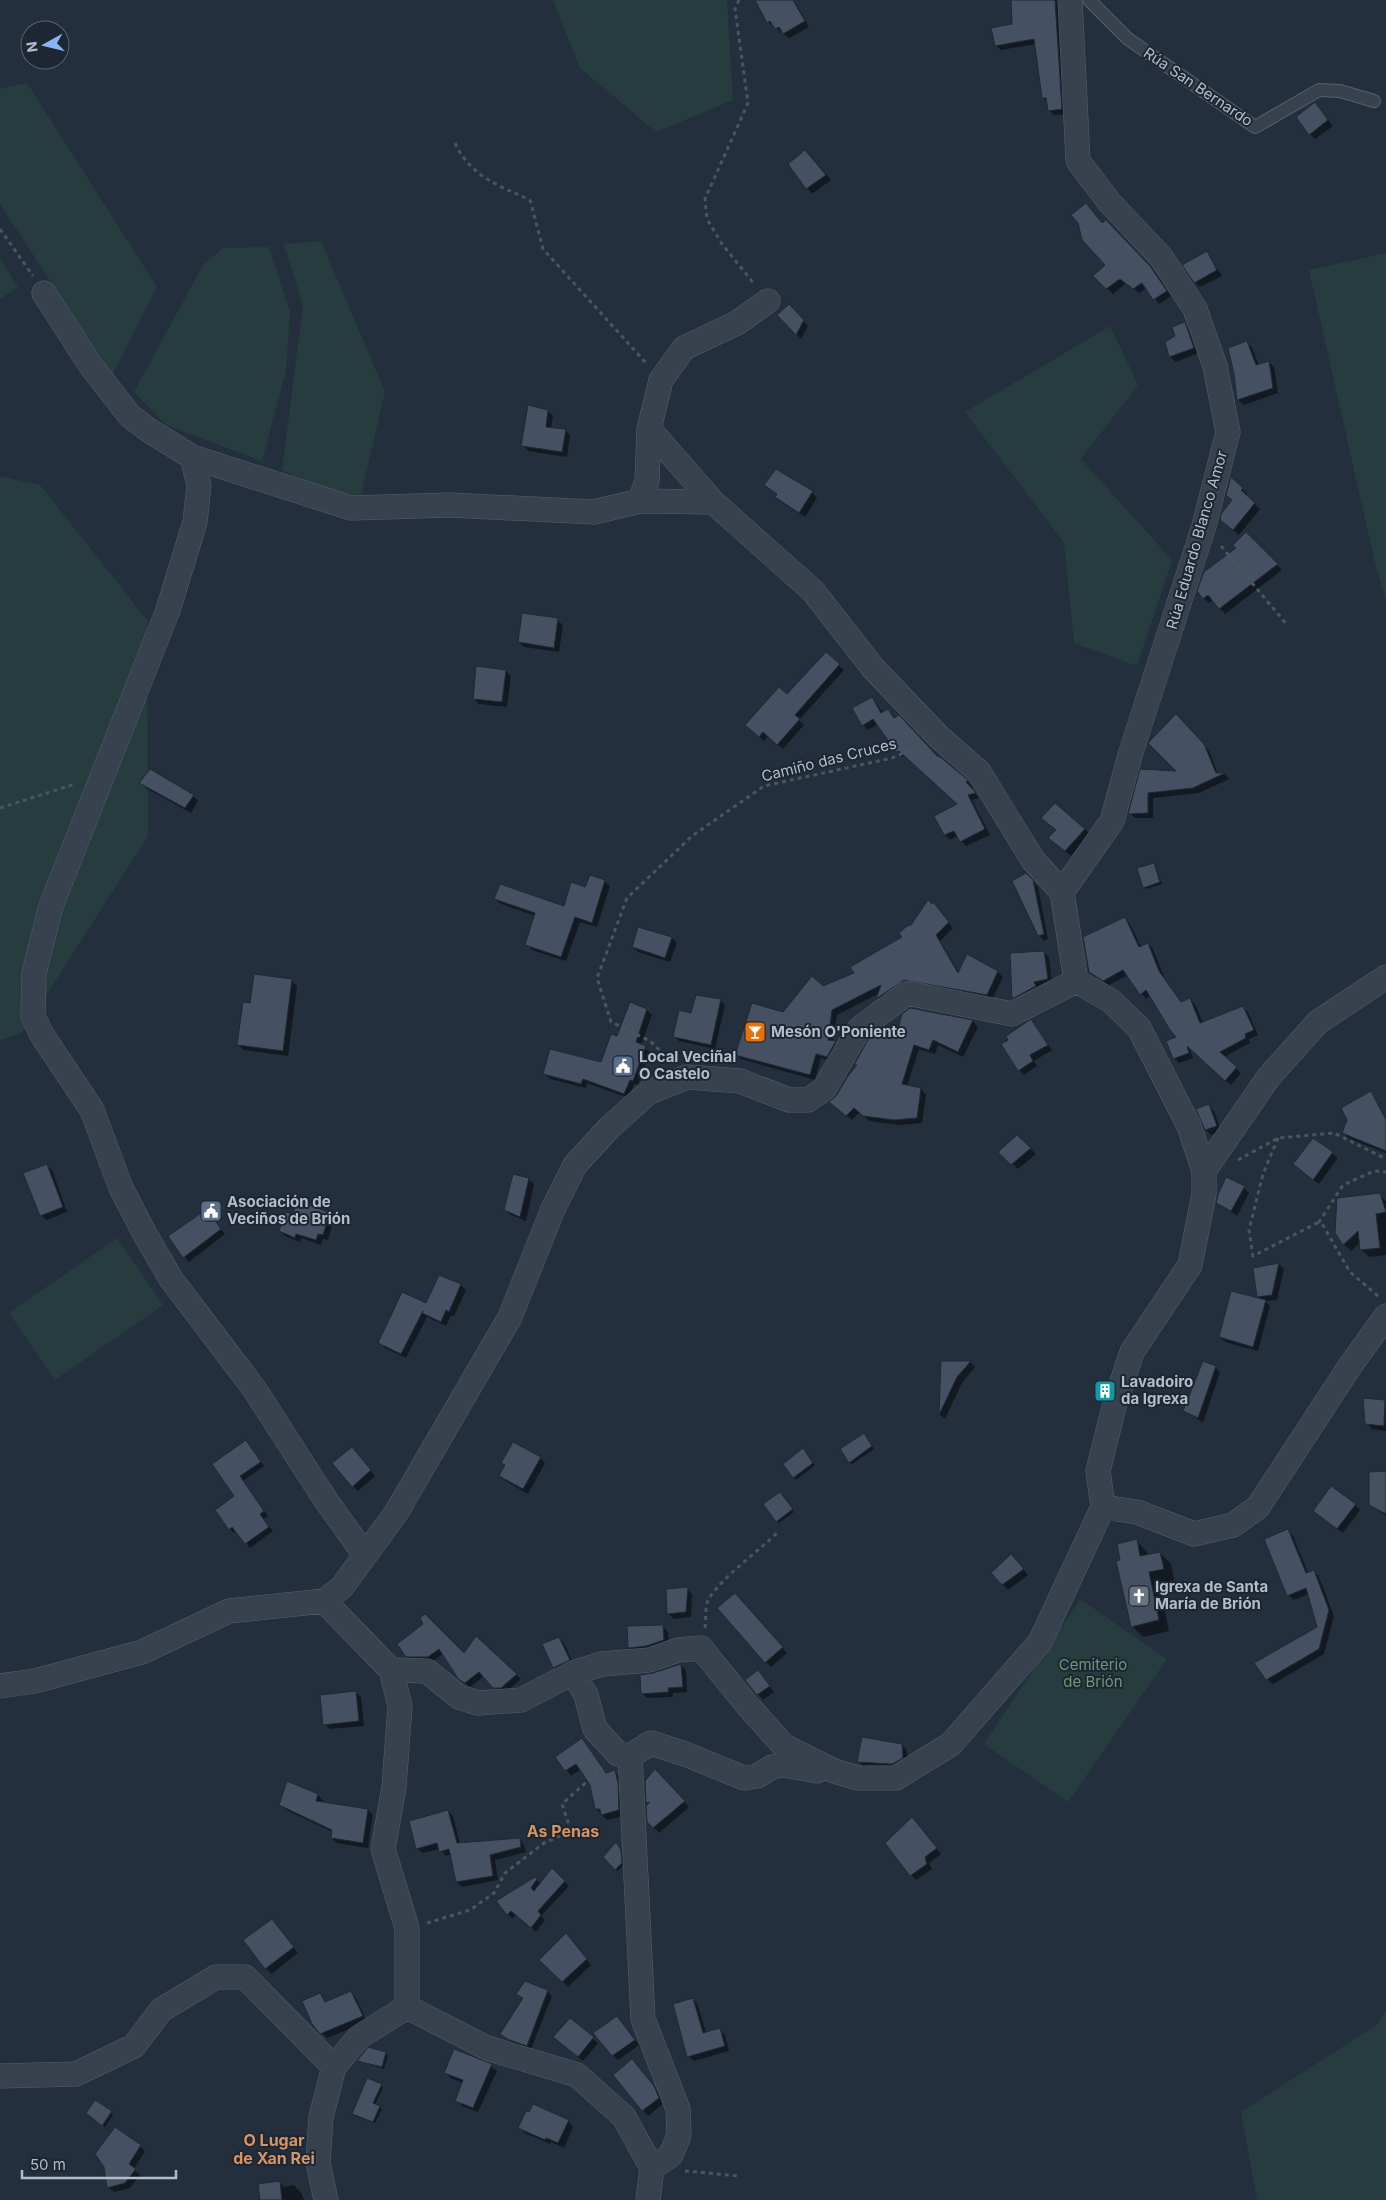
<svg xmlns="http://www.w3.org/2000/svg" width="1386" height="2200" viewBox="0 0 1386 2200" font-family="Inter,sans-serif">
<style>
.green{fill:#263c3f}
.shadow{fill:#0007}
.building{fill:#455162;stroke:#1f2835}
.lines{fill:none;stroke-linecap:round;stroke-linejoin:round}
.service-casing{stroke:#565f6c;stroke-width:14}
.minor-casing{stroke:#565f6c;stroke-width:25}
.path{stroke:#44595c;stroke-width:3;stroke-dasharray:4 4;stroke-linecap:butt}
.service{stroke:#38414e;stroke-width:12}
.minor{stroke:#38414e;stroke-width:24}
.labels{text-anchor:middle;stroke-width:4;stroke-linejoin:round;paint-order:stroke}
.street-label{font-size:15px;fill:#b4bcc9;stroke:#1d2633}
.poi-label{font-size:15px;font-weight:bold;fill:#b4bcc9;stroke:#1d2633;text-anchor:start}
.park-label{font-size:15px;fill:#6b9a76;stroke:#1d2633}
.neighbourhood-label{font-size:16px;font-weight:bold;fill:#d59563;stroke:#1d2633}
</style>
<rect width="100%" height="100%" fill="#242f3e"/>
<path class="green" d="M553,0h174l6,100 -77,32 -76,-64z
M27,83l130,204 -45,88 -112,-171v-115z
M321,241l64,151 -24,103 -37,-6 -42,-19 21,-164 -19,-62z
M269,247l21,65 -4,59 -24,90 -96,-36 -32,-33 69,-127 20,-17z
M1386,253v348l-11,-38 -66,-293z
M0,258l18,29 -18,12z
M1110,326l28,59 -57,74 91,101 -35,106 -63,-23 -10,-100 -99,-131z
M0,476l40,9 107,135 1,216 -126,197 -22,7z
M117,1238l46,67 -108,75 -46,-67z
M1080,1599l87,60 -99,143 -84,-58z
M1386,2011v189h-129l-16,-88 137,-88z"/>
<path class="shadow" d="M759,0l34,1 5,6 11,20 -20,11 -21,-16z
M1016,0h42l3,15 5,99 -12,1 -5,-5 -1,-8 -5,-4 -7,-54 -35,6 -5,-5 17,-20z
M1315,104l18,22 -18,13 -5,-5z
M811,157l20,23 -19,14 -22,-29z
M1106,222l49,50 16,24 -12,8 -12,-16 -8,5 -13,-10 -13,11 -18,-18 12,-11 -4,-40z
M1207,253l15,23 -22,11 -5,-5z
M789,306l19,20 -7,13 -22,-24z
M1185,324l5,5 8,24 -22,9 -6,-5 -4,-14 10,-7z
M1247,342l5,6 7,18 10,-4 5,5 4,26 -34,12 -6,-5 -3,-26z
M548,411l5,5 -2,13 14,1 5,5 -3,22 -39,-6 -5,-6z
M766,485l46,7 5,6 -12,19 -24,-15 -5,-5 1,-2z
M1242,489l5,5 -1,2 14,13 -21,26 -12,-10 6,-24 -6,-6z
M1246,533l36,37 -57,44 -12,-14 -4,3 -5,-5z
M557,620l6,5 -4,27 -35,-5 -5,-5z
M826,654l18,16 -45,50 5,5 -21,24 -15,-13 -4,5 -17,-16 40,-30z
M506,671l5,5 -4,31 -28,-3 -5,-5z
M872,698l11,15 5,-2 84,75 -1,2 8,10 -7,2 18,35 -24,11 -9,-10 -7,4 -5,-5 -9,-18 22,-12 -53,-50 -3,2 -24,-33 -10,6 -5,-5z
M1181,720l28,31 9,23h7l4,5 -30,14 -46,5v20h-18l-5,-5 11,-42 38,1z
M140,783l53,13 5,5 -7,12 -45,-25z
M1085,829l5,6 -19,21 -16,-13z
M1154,865l8,19 -16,5 -2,-2z
M1026,874l12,13 10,52 -4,2 -5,-6z
M604,881l6,5 -13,41 -17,-5 -14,39 -34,-11 -5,-5 9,-29 -35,-12 -6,-5 70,9 21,-19z
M938,909l15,19 -13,13 19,32 39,-1 5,5 -11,23 -110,3 -4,-5 2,-5 -43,22 -4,27 7,6 -8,14 -11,-4 -6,22 -74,-21 -5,-5 47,-41 39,-25 33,-15 49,-36 8,-11z
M1125,919l5,5 11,23 7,-3 5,5 11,28 17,26 9,-3 5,4 8,19 40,-15 5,4 10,23 -9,4 1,4 -26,14 17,16 -10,12 -42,-38 4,11 -14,5 -5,-5 4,-21 -27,-42 -5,4 -18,-24 -19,10 -19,-13z
M672,938l5,5 -7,19 -32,-10 -5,-5z
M1044,952l5,5 3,27 -13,3 1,5 -22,11 -5,-5z
M291,980l6,6 -9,70 -44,-6 -6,-5 13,-41z
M720,1000l5,5 -10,44 -36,-8 -5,-5 18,-22z
M631,1004l16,6 5,5 -11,30 9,7 -12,33 -4,-1 -5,14 -42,-15 -1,5 -36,-9 -5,-5 56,-10 17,-27z
M911,1009l62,12 5,6 -15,30 -25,-12 -3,9 -16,-5 -12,37 14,3 5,6 -4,28 -22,2 -31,-4 -9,-9 -8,8 -16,-13 1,-10 21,-31 -2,-2 40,-26z
M1031,1021l21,29 -18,11 3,5 -13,9 -5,-5 -9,-30z
M1209,1106l5,5 7,20 -10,4 -5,-5z
M1386,1124v29l-38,-15 -4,-5z
M1017,1136l19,18 -18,15 -18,-17z
M1313,1139l25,19 -19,26 -19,-14z
M47,1165l5,5 15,42 -21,8 -5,-5z
M528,1179l6,5 -8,37 -15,-6 -5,-5z
M1244,1188l5,5 -12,23 -19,-13z
M1380,1195l6,6v54l-17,2 -8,-8 -1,-7 -9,9 -7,-6 19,-18z
M298,1202l31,12 5,5 -6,21 -5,-1 -2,6 -20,-7 -1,4 -15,-6 -5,-5 13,-16z
M207,1210l18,24 -36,28 -19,-25z
M1279,1264l5,5 -7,31 -12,1 5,5 -12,45 -33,-9 -5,-5 42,-37 -4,-4z
M439,1276l22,9 5,5 -12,26 -3,-1 -5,11 -19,-9 -21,41 -21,-10 -5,-6 47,-37z
M942,1362h28l5,5 -13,16 -17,36 -5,-4z
M1215,1367l5,5 -17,51 -18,-13z
M1385,1401l1,30 -14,-2 -5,-5z
M866,1437l8,12 -22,15 -2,-2z
M246,1442l18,24 -21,15 25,35 -5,3 10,12 -23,17 -14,-18 -2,3 -4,-4 -13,-19 19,-14z
M805,1452l10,13 -19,15 -11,-16z
M357,1454l18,22 -17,15 -5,-5z
M540,1458l5,5 -17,31 -22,-13 -6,-5 6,-10 -3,-3z
M1386,1472v44l-16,-12z
M782,1496l12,16 -15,11 -2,-2z
M1355,1505l5,5 -17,23 -23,-17z
M1288,1531l5,5 15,37 6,-2 5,6 15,39 -10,38 -51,30 -6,-5 51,-52 -9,-33 -15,6 -6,-5z
M1136,1540l11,12 1,4 12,-3 11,11 3,16 -15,3 10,48 -26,6 -11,-11 -11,-65z
M1017,1561l11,14 -20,15 -15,-17z
M687,1589l5,5 -1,23 -17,2 -6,-6z
M740,1599l47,54 -16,14 -5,-5z
M425,1624l39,31 12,-17 45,41 -15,13h-7l-15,-16 -14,11 -3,-2 -24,-31 -10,7h-21l-5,-5z
M663,1626l5,6 1,13 -35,8 -5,-6z
M559,1638l5,5 10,22 -14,7 -6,-5z
M681,1665l5,5 1,22 -14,1v4l-26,1 -5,-5 12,-19z
M758,1672l16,20 -11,8 -16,-20z
M356,1692l5,5 3,29 -34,3 -5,-5z
M582,1740l25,34 7,-3 6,6 4,39 -17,4 -11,-11 -5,-24 -10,-16 -10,7 -14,-18z
M902,1745l5,5 1,13 -10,6 -34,-2 -5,-5z
M661,1776l28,31 -30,26 -11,-12 1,-16 -2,-2 -1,-22z
M288,1783l30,12 5,6 -1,2 46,7 5,5 -5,33 -31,-5 -5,-5 1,-6 -47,-22 -6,-6z
M448,1811l5,5 7,28 59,-5 5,6 2,7 -31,8 3,20 -36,7 -5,-5 -6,-28 -5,2 -6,-7 -18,4 -5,-5z
M917,1824l24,30 -12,9 3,6 -16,11 -5,-5z
M618,1846l5,7v12l-5,6 -14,-14z
M553,1870l16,16 -28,30 4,4 -9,12 -20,-18 -4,5 -14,-17 37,-24 6,6z
M277,1925l21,28 -27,21 -26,-33z
M571,1940l20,25 -23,22 -27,-27z
M547,1991l5,5 -21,53 -17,-5 -8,-6 18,-39 -6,-5z
M351,1992l5,6 11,24 -40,16 -14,-14 7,-29 6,8z
M693,1999l5,6 8,28 13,-3 6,5 4,16 -35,10 -6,-5z
M570,2020l28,23 -15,18 -23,-19z
M622,2023l17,22 -21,15 -5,-5z
M369,2049l19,6 -4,14 -25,-8z
M455,2051l36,15 6,5 -19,41 -16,-6 -5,-6 6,-17 -12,-5 -5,-5z
M632,2060l27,33 4,11 -15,12 -34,-41z
M381,2085l2,3 -8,17 7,4 -7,14 -20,-7 -2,-3z
M111,2112l2,3 -8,12 -15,-12z
M568,2121l5,6 -9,21 -13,-6 -1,2 -25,-11 -5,-5z
M140,2146l5,5 -11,18 6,6 -10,13 -16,4 -6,-5z
M280,2182l4,5 10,-2 8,9 2,6h-43z"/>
<path class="building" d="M755,0h38l12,21 -22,13 -4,-7 -4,2 -5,-8 -3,2z
M1011,0h44l7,109 -14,2 -2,-13h-4l-8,-59 -39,7 -4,-18 21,-4z
M1315,102l13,18 -19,15 -13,-18z
M805,150l21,25 -20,14 -18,-25z
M1086,203l16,20 4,-3 44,46 17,25 -14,9 -11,-17 -9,6 -13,-10 -14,10 -13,-13 12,-11 -23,-25 -4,-17 -7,-8z
M1207,251l10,19 -23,13 -12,-18z
M789,304l15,16 -8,15 -19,-20z
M1185,322l9,26 -25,9 -4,-15 10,-6 -3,-9z
M1247,341l9,24 13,-4 4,27 -36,12 -3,-26 -6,-26z
M528,405l20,5 -2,17 20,2 -4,23 -41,-6z
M776,469l37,22 -14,22 -24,-16 2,-3 -13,-9z
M1231,477l12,11 -2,2 14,13 -22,27 -13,-10 1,-6 11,-14 -6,-5z
M1246,532l32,32 -59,45 -11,-14 -5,4 -6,-8 7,-19 32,-24 -3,-3z
M522,613l36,5 -4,30 -36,-6z
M826,652l14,12 -45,51 5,4 -23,26 -14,-13 -4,5 -14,-12 34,-38 8,7z
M476,666l30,4 -4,32 -29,-3z
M872,697l9,16 7,-4 6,9 5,-3 39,42 1,-1 29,24 -2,2 10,11 -8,2 17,34 -25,13 -6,-11 -10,4 -10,-19 23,-12 -58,-53 -3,1 -23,-33 -11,7 -10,-18z
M1176,714l28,30 12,29h9l-32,15 -45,5v20l-20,1 12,-45 36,2 -28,-28z
M150,769l44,26 -9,13 -46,-25z
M1055,803l30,26 -20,22 -17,-13 8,-8 -15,-12z
M1154,863l6,19 -17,6 -6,-20z
M1026,873l7,7 11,54 -6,2 -26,-55z
M590,875l15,5 -13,43 -17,-6 -14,40 -36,-12 10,-32 -41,-14 6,-15 64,22 7,-24 14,5z
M928,900l4,4 1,-2 16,20 -13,13 22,38 9,-19 31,17 -11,24 -83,-15 -28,19 5,-14 -49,25 -4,30 8,1 -9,16 -11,-3 -6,21 -75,-20 17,-52 31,9 29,-36 11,10 31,-13 -4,-6 52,-30 -3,-4 8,-7 4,-1z
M1125,917l14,30 9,-4 11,28 22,31 9,-4 10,25 43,-17 11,24 -9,4 1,4 -26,14 17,15 -12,14 -38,-35 2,7 -16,6 -7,-18 10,-4 -6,-7 -24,-40 -6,5 -17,-25 -20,11 -14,-9 -6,-35z
M638,927l34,10 -7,21 -33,-11z
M1044,951l4,28 -14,3 2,4 -24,13 -2,-46z
M254,974l38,5 -9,72 -46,-6 6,-43 7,1z
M696,995l25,4 -10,46 -38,-8 6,-27 12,3z
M630,1002l17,7 -11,33 10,4 -13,35 -3,-1 -6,14 -41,-15 -2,5 -38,-10 7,-25 51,13 10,-28 6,2z
M910,1008l63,12 -15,32 -25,-12 -4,10 -15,-5 -12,39 19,4 -4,30 -23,2 -31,-4 -9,-8 -8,8 -17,-14 7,-6 12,-20 9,-11h-3l15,-27 10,-7 17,6 6,-23z
M1031,1019l17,26 -18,10 3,6 -15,10 -17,-27 7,-4 -2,-4z
M1371,1091l15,29v31l-44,-18 5,-13 -6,-12z
M1209,1104l8,22 -12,4 -9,-21z
M1017,1135l14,13 -20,17 -13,-13z
M1313,1138l20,14 -20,28 -20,-16z
M47,1164l16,43 -23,9 -17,-43z
M513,1174l16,4 -9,39 -16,-7z
M1226,1177l19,9 -14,25 -15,-8 2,-8z
M1380,1193l6,19 -10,2 4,34 -20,2 -2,-19 -15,14 -8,-12 2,-35z
M297,1200l33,13 -7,22 -5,-1 -2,6 -20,-6 -1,4 -16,-7 7,-19 7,2z
M207,1209l14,20 -38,29 -15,-22z
M1279,1263l-7,32 -15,2 -4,-29z
M439,1275l22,9 -12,28 -3,-2 -5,12 -19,-9 1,-2 -22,43 -23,-11 24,-51 24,11z
M1231,1291l35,9 -13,47 -34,-10z
M941,1361h30l-14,16 -18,38z
M1203,1361l13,5 -18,52 -15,-7z
M1363,1398l22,2 -1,26 -19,-2z
M864,1433l8,13 -23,17 -9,-14z
M246,1440l15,22 -21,14 24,35 -4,3 9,13 -24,17 -13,-17 -3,3 -14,-20 19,-14 -22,-32z
M513,1442l28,15 -18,32 -24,-13 6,-11 -4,-2z
M352,1447l19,23 -19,17 -20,-24z
M803,1448l10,15 -20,15 -10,-14z
M1386,1471v43l-17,-9v-33z
M1331,1486l25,18 -19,25 -24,-18z
M780,1492l13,17 -17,13 -13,-18z
M1288,1529l18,44 8,-3 15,40 -10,39 -53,31 -12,-17 63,-36 -11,-39 -19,8 -23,-57z
M1137,1539l3,17 20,-4 4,17 -15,3 10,48 -28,7 -15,-66 4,-1 -3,-16z
M1011,1554l13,15 -22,16 -11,-12z
M688,1587l-2,25 -19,2 -1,-25z
M735,1593l48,54 -18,16 -48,-55z
M425,1614l39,39 12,-17 41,38 -16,14h-8l-14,-16 -14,11 -4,-2 -4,-4 -18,-28 -11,8h-22l-9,-13 26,-20 -3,-6z
M663,1625l1,15 -18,6 -18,2 -1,-22z
M559,1637l11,23 -17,8 -11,-24z
M681,1664l2,23 -15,1 1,4 -28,2 -1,-19 13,-2z
M758,1670l12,16 -13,9 -12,-15z
M356,1691l3,30 -36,4 -3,-30z
M862,1737l40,7 1,14 -11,6 -35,-2z
M582,1738l24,35 9,-3 3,13 1,27 -18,5 -1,-6h-5l-5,-24 -14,-21 -11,7 -10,-14z
M655,1769l30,32 -32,27 -6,-6 -1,-16 4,-4 -4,1 -1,-22z
M287,1781l31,13 -2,7 52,8 -5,34 -32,-5 1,-8 -53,-25z
M448,1810l9,33 63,-5 1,9 -31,8 3,21 -37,6 -7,-33 -10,3 -2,-9 -21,6 -7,-28z
M912,1817l25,31 -12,9 2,7 -17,12 -25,-33z
M616,1842l5,8 1,13 -7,7 -12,-13z
M552,1868l13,13 -27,30 3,4 -10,13 -20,-17 -4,4 -11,-14 39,-24 2,2 -6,9 3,3z
M272,1919l22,28 -29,22 -22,-29z
M566,1933l21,26 -25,23 -23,-22z
M525,1981l23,9 -21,56 -18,-6 -9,-6 23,-36 -7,-4z
M351,1991l12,25 -43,18 -8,-10 -10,-23 18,-8 5,9z
M693,1998l10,35 17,-5 5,18 -38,11 -14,-53z
M617,2016l18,24 -23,16 -19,-23z
M570,2018l24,19 -16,20 -25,-20z
M368,2047l18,5 -4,15 -25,-6z
M454,2049l38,15 -19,44 -18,-7 8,-21 -19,-7z
M632,2059l22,27 5,12 -17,13 -29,-36z
M367,2078l15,6 -9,19 7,3 -7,16 -21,-8z
M95,2100l17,11 -10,15 -16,-13z
M533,2104l36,16 -11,23 -12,-5 -1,2 -27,-12 8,-17 3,1z
M115,2127l26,18 -12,19 7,5 -11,14 -18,5 -3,-21 -9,-13z
M280,2181l2,19h-22l-2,-16z"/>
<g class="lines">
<g class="service-casing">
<path id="service" d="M1089,0l39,39 127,88 64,-37 21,1 34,10"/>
</g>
<g class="minor-casing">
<path id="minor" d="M1070,0l8,161 32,42 51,54 34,52 20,57 13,66 -24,94 -73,226 -19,69 -50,71 14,89
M44,293l47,73 39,50 20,15 42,26 7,28 -4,37 -27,88 -117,296 -17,67 -1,43 9,19 50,75 29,78 25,48 25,43 84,111 70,109 40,56
M192,457l159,51 99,-3 144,7 46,-11 73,1 100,89 60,77 66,69 40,35 54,88 29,32
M640,501l7,-20 2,-52
M713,502l-64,-73 12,-49 23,-32 53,-25 31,-22
M1204,1171l64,-93 50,-56 68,-45
M1103,1507l34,5 57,22 39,-9 25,-18 92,-141 36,-50
M324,1601l67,69 9,36 -6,81 -11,62 24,79v79l80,41 90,27 47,42 28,51
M391,1670l36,1 32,26 19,6 43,-3 52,-27 29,-9 47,-4 29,-10 23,-2 47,58 36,40 50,25 24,7h38l55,-34 89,-102 63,-135 -5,-36 17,-68 17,-51 58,-87 14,-71v-23l-15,-45 -50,-98 -28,-27 -35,-20
M573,1673l13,22 9,34 23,25 12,2 21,-13 34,11 59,24 13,-2 15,-9 12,-2 33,6
M0,1686l35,-5 107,-29 87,-41 95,-10 18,-14 54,-74 114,-196 43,-108 22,-44 34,-37 40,-36 38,-15 53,4 49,19h19l16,-11 35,-60 48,-36 105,21 64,-33
M630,1756l13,263 35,90 1,26 -8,20 -19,13
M0,2076l76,-2 58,-28 27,-36 55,-33h29l89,90
M326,2200l-8,-37 3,-46 13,-50 25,-30 48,-30
M648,2200l4,-32"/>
</g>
<path class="path" d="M739,0l-4,9 13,94 -43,96 2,20 15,25 33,41
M455,143c16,34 43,42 75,57l13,49 103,114
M0,229l33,47
M1221,546l67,80
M0,808l75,-24
M671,1061l-21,-20 -39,-19 -14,-44 30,-80 65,-62 72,-50 128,-28 27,-12
M1278,1138l-15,36 -14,56 4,26 66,-34
M1238,1160l40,-22 56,-5 52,26
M1378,1296l-28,-24 -29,-50h-2l24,-37 31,-14 12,1
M705,1628c1,-8 0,-21 3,-28 14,-23 51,-49 71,-69
M427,1923l43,-13 24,-17 11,-20 39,-30 27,-12 -9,-27 40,-36
M685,2171l54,5"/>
<use href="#service" class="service"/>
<use href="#minor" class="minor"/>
</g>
<defs>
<g id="bar-square" transform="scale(1.125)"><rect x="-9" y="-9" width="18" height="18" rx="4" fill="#e8710a" stroke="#1d2633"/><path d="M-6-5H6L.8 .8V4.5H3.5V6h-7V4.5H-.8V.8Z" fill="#fff"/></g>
<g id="civic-square" transform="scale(1.125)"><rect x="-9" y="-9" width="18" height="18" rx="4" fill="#5c6f8a" stroke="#1d2633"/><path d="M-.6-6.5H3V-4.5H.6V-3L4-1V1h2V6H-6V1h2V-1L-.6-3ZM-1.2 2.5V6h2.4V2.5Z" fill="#fff"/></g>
<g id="building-square" transform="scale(1.125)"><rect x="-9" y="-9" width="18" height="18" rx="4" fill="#0f9aa8" stroke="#1d2633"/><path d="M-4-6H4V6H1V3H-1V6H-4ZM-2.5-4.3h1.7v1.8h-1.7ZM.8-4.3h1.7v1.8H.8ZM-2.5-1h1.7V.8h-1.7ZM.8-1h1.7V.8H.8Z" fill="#fff"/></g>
<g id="church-square" transform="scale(1.125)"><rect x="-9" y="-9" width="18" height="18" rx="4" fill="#6b7280" stroke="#1d2633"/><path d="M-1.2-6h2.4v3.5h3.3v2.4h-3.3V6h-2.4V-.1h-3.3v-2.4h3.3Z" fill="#fff"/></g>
</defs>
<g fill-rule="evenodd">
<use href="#bar-square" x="755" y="1032"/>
<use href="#civic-square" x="623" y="1066"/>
<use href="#civic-square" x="211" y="1211"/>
<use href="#building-square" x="1105" y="1391"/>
<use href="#church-square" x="1139" y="1596"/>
</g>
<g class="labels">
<g class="street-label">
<text transform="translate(1198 87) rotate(34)" y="5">Rúa San Bernardo</text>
<text transform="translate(1197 540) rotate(-74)" y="5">Rúa Eduardo Blanco Amor</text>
<text transform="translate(829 760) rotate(-14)" y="5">Camiño das Cruces</text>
</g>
<g class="poi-label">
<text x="771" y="1037">Mesón O'Poniente</text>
<text x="639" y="1062">Local Veciñal<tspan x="639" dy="17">O Castelo</tspan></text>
<text x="227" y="1207">Asociación de<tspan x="227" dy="17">Veciños de Brión</tspan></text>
<text x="1121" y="1387">Lavadoiro<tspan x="1121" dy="17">da Igrexa</tspan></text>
<text x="1155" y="1592">Igrexa de Santa<tspan x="1155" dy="17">María de Brión</tspan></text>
</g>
<g class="park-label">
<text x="1093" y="1670">Cemiterio<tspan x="1093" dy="17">de Brión</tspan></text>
</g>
<g class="neighbourhood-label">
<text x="563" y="1837">As Penas</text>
<text x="274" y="2146">O Lugar<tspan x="274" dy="18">de Xan Rei</tspan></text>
</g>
</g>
<g transform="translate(45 45) rotate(262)"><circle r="24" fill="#1d2633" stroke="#59626f"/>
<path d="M0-4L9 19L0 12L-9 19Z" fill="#8ab4f8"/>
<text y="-8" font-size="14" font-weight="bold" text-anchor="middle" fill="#b4bcc9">N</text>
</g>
<path d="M22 2170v8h154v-8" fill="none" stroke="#b4bcc9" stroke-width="2.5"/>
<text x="30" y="2170" font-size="15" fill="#b4bcc9" stroke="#1d2633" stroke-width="4" paint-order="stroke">50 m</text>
</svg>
